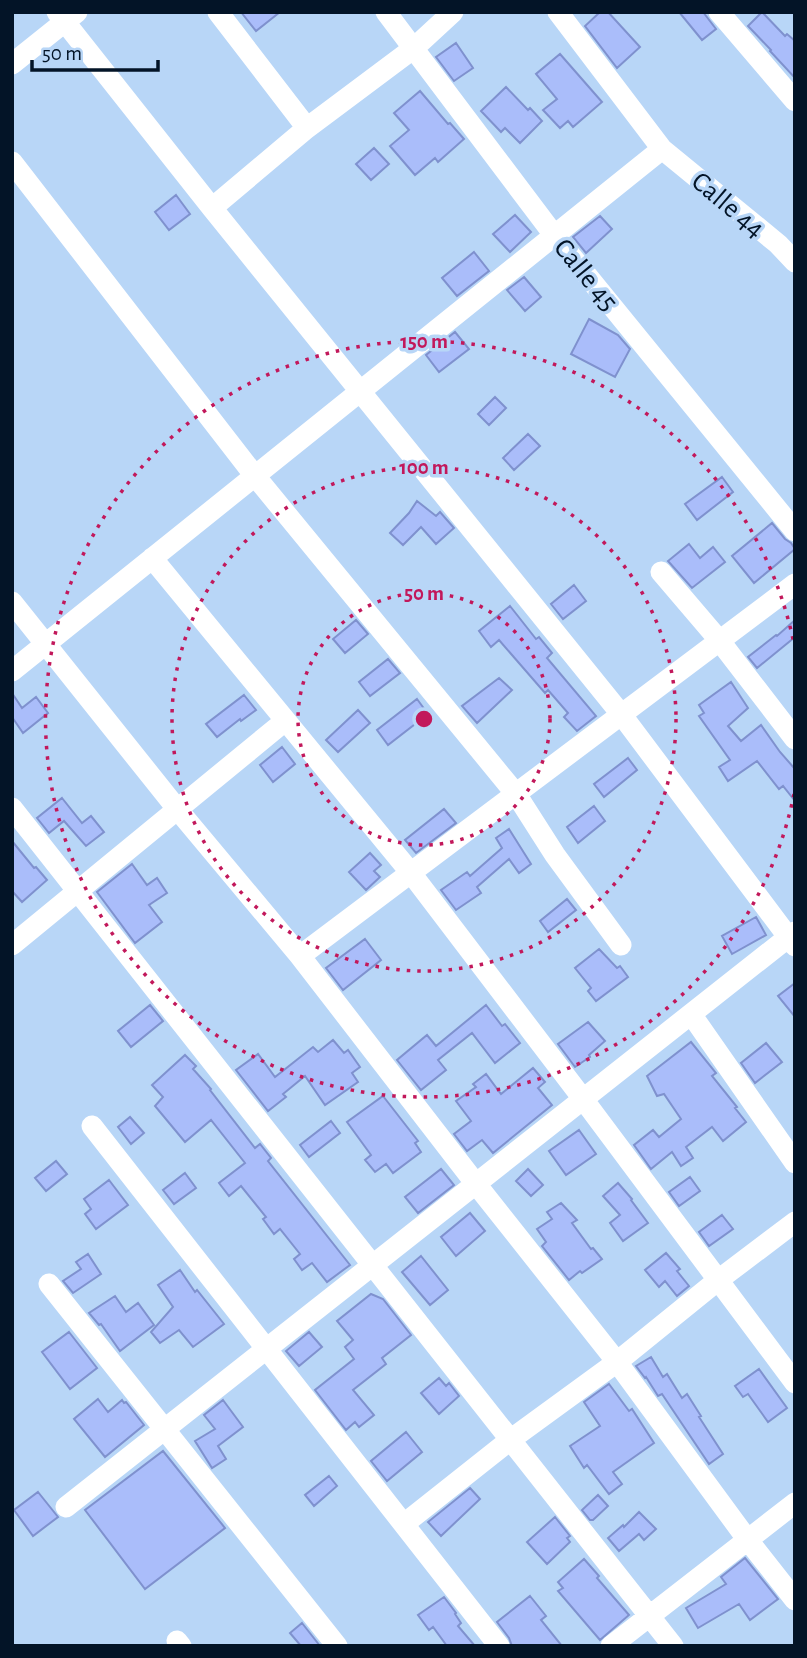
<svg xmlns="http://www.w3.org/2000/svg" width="807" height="1658" viewBox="0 0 807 1658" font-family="'Alegreya Sans',sans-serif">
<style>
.building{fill:#aabdfa;stroke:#7f91ce;stroke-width:2}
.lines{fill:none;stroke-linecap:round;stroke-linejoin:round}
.minor{stroke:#fff;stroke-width:21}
.ring{fill:none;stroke:#c2185b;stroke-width:3.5;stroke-dasharray:3.5 7}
.labels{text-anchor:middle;stroke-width:7;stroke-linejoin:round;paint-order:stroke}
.street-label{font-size:28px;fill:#031427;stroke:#b8d6f7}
.centre{fill:#c2185b;stroke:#b8d6f7;stroke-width:3.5}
.ring-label{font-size:21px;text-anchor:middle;font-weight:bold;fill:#c2185b;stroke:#b8d6f7;stroke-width:7;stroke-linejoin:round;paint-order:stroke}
</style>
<rect width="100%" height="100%" fill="#b8d6f7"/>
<path class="building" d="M241,12h39l-24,19z
M600,12h8l32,35 -23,21 -32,-42z
M679,12h24l13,17 -14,11z
M762,12l23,24 2,-2 8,7v37l-25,-27 1,-1 -23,-24z
M456,43l17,25 -19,13 -18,-24z
M560,54l42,48 -29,25 -5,-6 -8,7 -17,-18 14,-11 -21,-25z
M506,87l22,23 2,-2 12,13 -22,22 -15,-15 -4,4 -20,-21z
M420,91l28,33 2,-1 14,16 -26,23 -3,-4 -20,17 -25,-29 19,-16 -15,-17z
M374,148l15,16 -18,16 -15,-16z
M176,195l14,19 -21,16 -14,-18z
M515,215l16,17 -21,20 -17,-18z
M600,216l12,13 -26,24 -13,-16z
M474,252l15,19 -32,25 -15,-18z
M524,277l17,20 -16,14 -18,-21z
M589,319l29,16 12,14 -15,28 -44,-23z
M455,332l14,17 -30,23 -13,-17z
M495,397l11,11 -17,17 -11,-11z
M528,434l12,12 -26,24 -11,-12z
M722,477l11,15 -36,28 -12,-16z
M417,501l19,15 4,-4 14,16 -18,16 -15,-17 -18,18 -13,-12 19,-20z
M772,523l13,16 6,4 4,6 -41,34 -22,-27z
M689,544l11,14 13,-11 12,15 -33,26 -24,-27z
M574,585l12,16 -23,18 -12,-15z
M510,606l26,33 3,-2 13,16 -5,5 49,58 -19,15 -13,-14 4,-4 -20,-23 -3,3 -46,-53 -8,7 -12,-16z
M356,620l12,14 -23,19 -12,-14z
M795,620v17l-38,31 -9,-11 28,-22 1,1z
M388,659l12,14 -30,23 -11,-14z
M499,678l13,12 -35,33 -15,-17z
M731,682l17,26 -20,18 13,15 20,-16 19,27 15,17v32l-12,-15 -4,3 -22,-28 -29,20 -9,-14 11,-7 -31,-44 5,-3 -5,-8z
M12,693l10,15 14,-11 12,16 -25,20 -11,-16z
M244,695l12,15 -15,11 -1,-2 -23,18 -11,-13z
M417,699l11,15 -40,31 -11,-15z
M358,710l12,13 -32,29 -12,-12z
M282,747l13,17 -22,18 -13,-17z
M628,758l9,12 -33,27 -10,-13z
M62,798l20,25 9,-7 13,16 -18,14 -22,-25 -15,12 -12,-15z
M594,806l11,15 -27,22 -11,-16z
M444,809l12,14 -40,30 -11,-13z
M509,829l22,35 -12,9 -10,-14 -32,28 4,6 -25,17 -15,-20 26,-18 3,4 32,-28 -6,-10z
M12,841l22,27 2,-1 11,13 -25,22 -10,-11z
M370,853l11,12 -7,6 6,6 -14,13 -17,-18z
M132,864l15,21 10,-7 10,15 -18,12 13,17 -27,21 -38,-51z
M567,899l9,11 -28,22 -8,-11z
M756,917l10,18 -34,19 -10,-18z
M365,939l16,21 -38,30 -17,-22z
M599,949l18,19 3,-2 8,11 -32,24 -8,-10 3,-3 -16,-20z
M795,983v34l-17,-21z
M150,1005l13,16 -32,26 -13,-16z
M486,1005l16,21 3,-2 15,19 -25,20 -23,-30 -34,27 8,10 -25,20 -24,-30 30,-25 9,11z
M588,1022l17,19 -16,14 1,2 -15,10 -17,-23z
M333,1040l11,13 4,-3 12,17 -8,6 6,9 -33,23 -20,-29 -22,18 3,3 -18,14 -32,-41 22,-16 17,23 38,-30 5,5z
M691,1042l25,31 -4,3 25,31 -2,1 11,14 -23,19 -11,-14 -26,20 7,11 -12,8 -9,-14 -21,17 -17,-24 19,-15 6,7 22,-18 -17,-25 -7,2 -10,-20z
M766,1043l16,19 -27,21 -14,-20z
M185,1055l11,11 -3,3 18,20 -1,1 45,58 5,-4 11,14 -3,3 82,104 -23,17 -15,-19 -10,7 -8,-11 6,-5 -20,-25 -6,5 -11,-15 3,-2 -25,-31 -12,10 -10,-13 26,-20 -34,-43 -26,22 -30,-36 8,-9 -11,-12z
M533,1068l12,14 -7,6 14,17 -59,48 -11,-13 -15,11 -13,-17 17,-13 -15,-20 20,-14 -3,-3 13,-10 15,20z
M383,1096l35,45 -3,2 6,9 -28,21 -7,-9 -11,8 -10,-12 6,-5 -24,-33z
M130,1117l14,16 -13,11 -13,-17z
M331,1121l9,12 -31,24 -9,-12z
M579,1130l17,24 -30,21 -17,-24z
M56,1161l11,13 -21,17 -11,-13z
M441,1169l13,16 -36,28 -13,-16z
M528,1169l15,16 -12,11 -15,-15z
M185,1173l11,15 -22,16 -11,-14z
M690,1177l10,14 -21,15 -10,-14z
M109,1180l19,25 -32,24 -11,-15 6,-5 -7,-10z
M618,1183l14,16 -1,1 17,23 -25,18 -13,-18 10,-8 -17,-19z
M561,1203l16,17 -5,3 19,26 2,-1 9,11 -20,14 -2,-2 -11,9 -27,-34 4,-4 -9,-13 15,-10 -5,-7z
M470,1213l15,18 -29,25 -15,-19z
M722,1215l11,14 -24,17 -10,-14z
M666,1253l14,16 -3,2 12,15 -12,10 -12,-15 -6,6 -14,-17z
M88,1254l13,20 -28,19 -10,-12 18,-12 -5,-7z
M421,1256l27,34 -18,15 -28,-33z
M180,1270l15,22 2,-2 27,34 -31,23 -14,-17 -19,13 -9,-11 22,-25 -15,-22z
M371,1294l12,5 28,36 -29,23 4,6 -33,26 21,25 -15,12 -4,-5 -9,8 -31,-40 39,-31 -9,-12 8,-7 -16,-19z
M115,1296l11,16 12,-9 16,22 -34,26 -19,-27 -2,1 -10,-12z
M69,1332l28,36 -27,21 -28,-37z
M309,1332l13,15 -23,19 -13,-15z
M651,1357l12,20 4,-3 15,24 5,-4 14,22 -2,1 24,37 -14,10 -47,-70 -4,2 -12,-19 -1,1 -9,-12z
M759,1369l28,39 -19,14 -20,-28 -5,3 -8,-11z
M439,1378l7,8 3,-3 10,13 -20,18 -18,-21z
M609,1384l20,27 3,-2 22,34 -41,29 9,12 -13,10 -22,-29 -3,3 -14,-22 30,-20 -16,-24z
M98,1399l10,13 14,-12 2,3 2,-1 18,23 -39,32 -31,-38z
M223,1400l20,27 -25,19 8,13 -14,9 -17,-27 20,-12 -11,-14z
M406,1432l16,20 -35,29 -16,-20z
M163,1451l62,77 -80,61 -60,-79z
M329,1476l8,10 -23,20 -9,-11z
M470,1488l10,11 -39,37 -13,-14z
M38,1492l20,25 -25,19 -19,-26z
M598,1495l10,11 -15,14h-3l-8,-10z
M639,1512l17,17 -12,11 -5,-6 -20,17 -11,-13 15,-13 1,2z
M555,1517l15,19 -3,2 3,4 -23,22 -20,-22z
M745,1558l33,41 -28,21 -11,-16 -41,24 -12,-20 40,-24 -5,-7z
M584,1559l15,17 -2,2 32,37 -29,25 -42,-49 5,-3 -5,-6z
M530,1596l16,20 -5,4 21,26h-50l-3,-8 -12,-16z
M444,1597l12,16 -1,1 6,9 -3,3 17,20h-28l-14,-19 -4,3 -11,-15z
M302,1623l18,23h-19l-11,-13z"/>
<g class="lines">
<path class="minor" d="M57,12l155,196 409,506 174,232
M218,12l89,116
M386,12l168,223 241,296
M558,12l104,137 116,95 17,18
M719,12l76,89
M12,64l65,-52
M12,162l243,314 261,318 39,61 66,90
M212,208l95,-80 107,-80 39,-36
M152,558l259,315 172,226 212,284
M661,572l58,68 76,99
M12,602l166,208 122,146 176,228 141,178 130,177 48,61
M12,671l650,-522
M12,808l661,838
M12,945l273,-224
M300,956l495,-372
M691,1014l104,149
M92,1126l407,520
M49,1284l288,362
M66,1507l729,-575
M404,1524l106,-84 107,-78 100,-81 78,-59
M177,1641l4,5
M611,1646l184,-143"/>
</g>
<g class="ring">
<circle cx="424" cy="719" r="126"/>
<circle cx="424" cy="719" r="252"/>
<path d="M794 794A378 378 0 1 1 794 644"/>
</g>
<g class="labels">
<g class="street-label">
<text transform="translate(729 204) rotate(40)" y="10">Calle 44</text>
<text transform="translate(587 274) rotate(51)" y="10">Calle 45</text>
</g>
</g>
<circle cx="424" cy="719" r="10" class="centre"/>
<g class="ring-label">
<text x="424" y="348">150 m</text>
<text x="424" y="474">100 m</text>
<text x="424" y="600">50 m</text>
</g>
<rect width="807" height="1658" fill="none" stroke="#031427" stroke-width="28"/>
<path d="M32 60v10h126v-10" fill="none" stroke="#031427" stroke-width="3.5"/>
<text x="42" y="60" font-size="21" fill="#031427" stroke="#b8d6f7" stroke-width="5" paint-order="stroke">50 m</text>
</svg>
